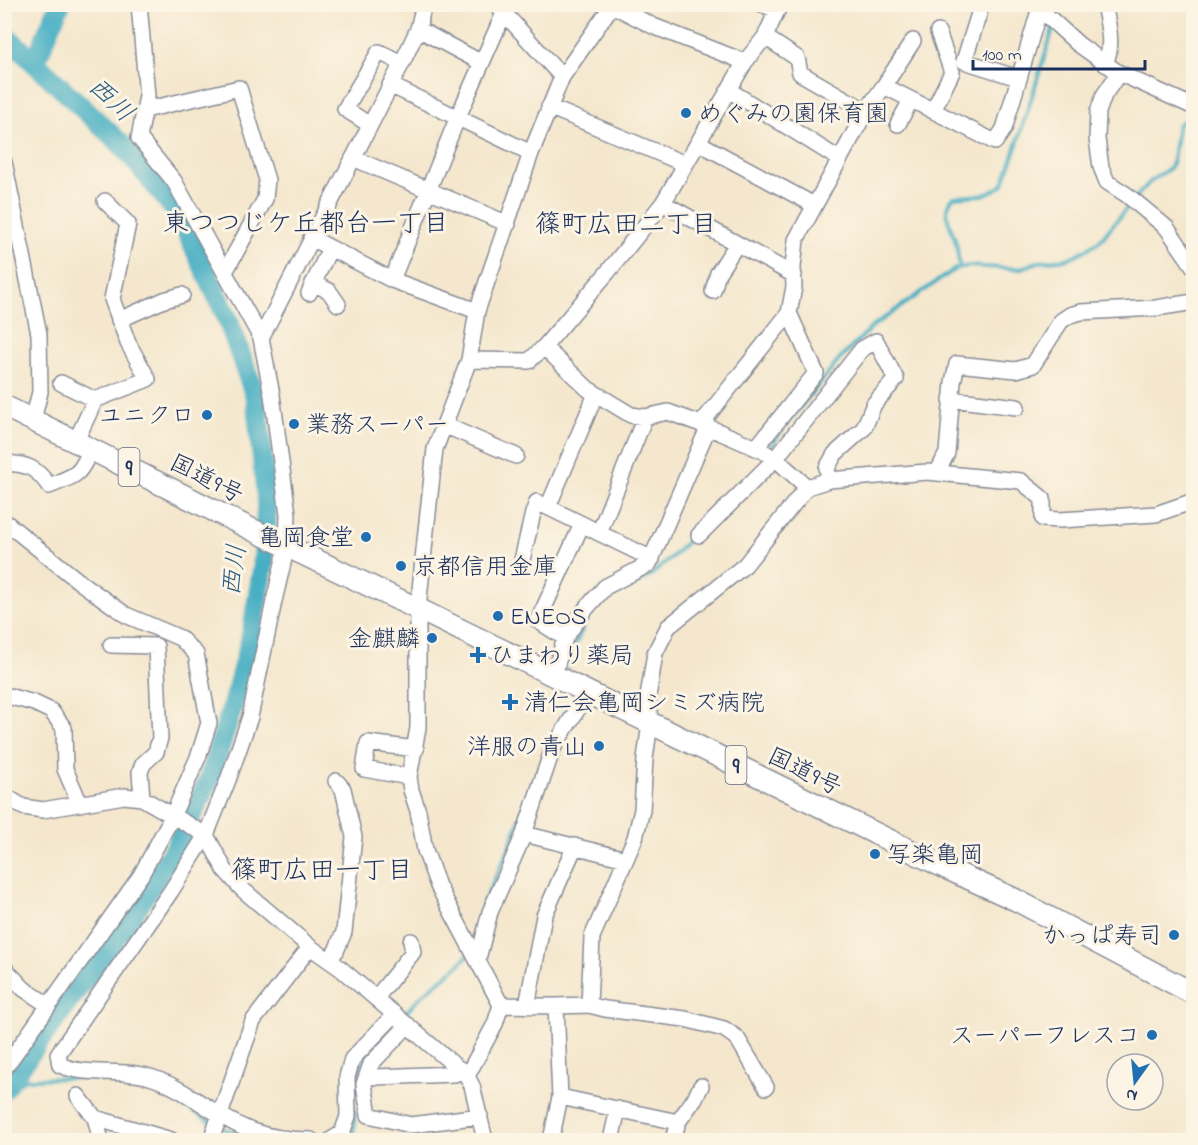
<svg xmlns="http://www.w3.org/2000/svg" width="1198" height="1145" viewBox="0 0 1198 1145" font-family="'Indie Flower','Klee One',sans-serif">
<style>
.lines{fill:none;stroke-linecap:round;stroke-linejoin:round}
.stream{stroke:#44aec3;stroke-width:4}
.river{stroke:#44aec3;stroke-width:21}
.minor-casing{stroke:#888b96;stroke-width:18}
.highway-casing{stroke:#888b96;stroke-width:24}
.minor{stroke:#fff;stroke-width:15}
.highway{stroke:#fff;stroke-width:21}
.poi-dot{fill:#1f6fb2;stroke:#fcf5e5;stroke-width:2}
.labels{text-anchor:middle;stroke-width:6;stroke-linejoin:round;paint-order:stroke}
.shield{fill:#fcf5e5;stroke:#5e6a86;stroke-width:1.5}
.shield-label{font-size:22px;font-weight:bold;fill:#1b2f5e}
.poi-label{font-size:24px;fill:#1b2f5e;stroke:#fcf5e5;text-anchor:start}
.street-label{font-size:24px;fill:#1b2f5e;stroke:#fcf5e5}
.water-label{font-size:26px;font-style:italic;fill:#295b81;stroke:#fcf5e5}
.neighbourhood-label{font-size:26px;fill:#1b2f5e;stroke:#fcf5e5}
</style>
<rect width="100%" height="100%" fill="#fcf5e5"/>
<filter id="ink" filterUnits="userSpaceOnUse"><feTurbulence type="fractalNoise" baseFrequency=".0167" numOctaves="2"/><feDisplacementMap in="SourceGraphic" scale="12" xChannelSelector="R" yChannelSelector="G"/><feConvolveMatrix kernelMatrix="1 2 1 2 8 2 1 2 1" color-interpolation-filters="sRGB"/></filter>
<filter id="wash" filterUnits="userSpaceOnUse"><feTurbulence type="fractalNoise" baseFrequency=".008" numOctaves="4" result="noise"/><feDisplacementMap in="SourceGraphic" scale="24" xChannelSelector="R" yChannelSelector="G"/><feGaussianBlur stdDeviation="1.35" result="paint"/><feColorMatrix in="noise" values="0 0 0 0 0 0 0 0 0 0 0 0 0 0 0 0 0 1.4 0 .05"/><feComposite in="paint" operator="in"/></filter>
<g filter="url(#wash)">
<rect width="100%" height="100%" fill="#f4e7cd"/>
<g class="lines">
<path class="stream" d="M1056,18l4,-14
M1135,198l16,-17 19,-13 3,-8 5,-35 16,-12
M960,268c-2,-8 -2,-17 -4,-25 -4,-17 -17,-31 -2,-46l29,-2 19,-9 11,-29 40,-128
M768,450l22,-31 50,-60 33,-33 82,-57 14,-3 50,3 19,-7 29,-3 13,-6 19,-11 31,-38
M599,603l51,-27 25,-22 19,-20
M569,667l1,-10 17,-39
M563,718l8,-15
M474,943l9,-39 24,-51 33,-88
M402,1017l20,-22 37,-30 9,-10
M114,1079l51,15 48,29
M354,1084l7,-23 23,-25
M4,1090l23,-11 56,-1
M220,1127l32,13
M348,1140l5,-6 2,-24"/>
<path class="river" d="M4,34l119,112 56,69 48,102 29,81 11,104 -4,65 -12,72 -20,72 -23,72 -33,65 -42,66 -129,175
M35,62l25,-58"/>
</g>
</g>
<g filter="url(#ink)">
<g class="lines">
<g class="minor-casing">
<path id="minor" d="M139,4l8,92 -8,42 35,43 87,157 11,57 16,119 -1,32 -13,55 -24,116 -22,63 -22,55 -35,56 -113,163 2,11c26,12 62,3 90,12 37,11 66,41 102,54 19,7 38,9 59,9
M496,4l66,73
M760,4l18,6
M982,4l-18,57 54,17
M1034,4l44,40 41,29 75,34
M1104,4c4,22 10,39 1,60
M612,5l41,21 92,36
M418,29l64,34
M765,37l32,21 3,15 66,38
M1119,73l-15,22 -6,17 -1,27 4,28 6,15 20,13 40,33 27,39
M390,85l141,68
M884,86l29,-45
M729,90l110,69
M549,107l136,57
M145,110l94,-22 28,92 -2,19 -40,73
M933,111l19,-39 -14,-40
M898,124l13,-24
M370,125l-25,-16 34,-57 23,11
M699,143l115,62
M353,158l155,66
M4,162l35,172 1,58 -7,28
M663,203l131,72
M311,238l81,42 85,31
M392,280l65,-161 47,-106 9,-9
M313,283l16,8 9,13
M713,291l5,-18 19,-29
M309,293l21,-45
M119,320l45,-20 18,-5
M261,338l141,-275 16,-34 6,-25
M544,347l44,42 43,26 14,2 23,-5 33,12 60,26 17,11 29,26
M469,360l60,1 15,-14 63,-74 56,-70 82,-141 20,-25 15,-33
M61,383l34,17
M951,399l66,8
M701,424l88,-111 5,-26 -1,-20 3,-27 70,-129 18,-25 111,56 9,-13 37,-125
M444,425l72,31
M76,441l19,-41 53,-21 -20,-36 -16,-44 16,-75 -23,-23
M756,448l60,-75 -27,-60
M4,463c23,1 32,4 45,23 29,-12 29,-9 43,-38
M937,473l10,-20 6,-71 4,-18 59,6 17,-5 28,-44 9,-6 11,-3 75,-4 38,-6
M548,507l48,-113
M4,521l77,62 45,32 54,23 16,16 13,69 -10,32 -27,62 -31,58 -137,194
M599,533l53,26
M699,535l76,-76 87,-110 14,-8 20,38 -22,25 -10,24 -29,26 -8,14 2,12
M522,560l11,-47 4,-11 45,22
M565,638l18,-26 22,-25 44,-23 59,-136
M111,645l45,1 4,92 -4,14 -13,12 -3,8 2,26
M553,677l12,-39 -27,-17 44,-97 17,9 46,-116
M4,695l30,8 17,8 13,17 1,41 15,35
M409,777l-45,-8 4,-26 48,6
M4,795l19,12 20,3 81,-14 18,2 64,37 19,35 17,19 68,58 30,21 127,108 5,10 13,54
M524,834l102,25
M478,959l12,-47 34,-78 29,-86 35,-55
M329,960l7,-9 8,-19 10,-95 -11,-48 -7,-8
M4,968l20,21 24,16
M376,998l37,-46 -2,-11
M501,1005l55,1 33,-1 16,4 80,10 39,10 13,9 29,49
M589,1005l3,-68 43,-99 7,-28 3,-51 5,-36 -2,-26 7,-44 13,-26 77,-62 62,-78 22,-7 98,-8 94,9 22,18v20l17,1 96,-6 38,-13
M527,1006l17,-90 31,-70
M556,1006l4,91 118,25 -5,18
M408,1025l-37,39 -7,20 5,31 42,10 69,-9
M367,1075l8,2 80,-3 5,-5
M467,1076l28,-52 6,-19 -63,-119 -13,-36 -7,-39 -7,-21 -2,-13 9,-49v-119l7,-69 10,-91 34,-89 8,-49 54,-158 31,-76 51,-73
M78,1096l17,22 6,22
M95,1118l76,22
M678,1122l17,-24 6,-12
M211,1140l42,-119 57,-74
M331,1140l11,-7 6,-17 -1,-39 5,-18 43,-45
M551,1140l9,-43
M611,1140l7,-31"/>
</g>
<g class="highway-casing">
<path id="highway" d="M4,406l249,124 165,79 530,260 68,31 178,94"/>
</g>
<use href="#minor" class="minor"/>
<use href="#highway" class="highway"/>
</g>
</g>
<g class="poi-dot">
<circle cx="686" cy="113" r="6"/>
<circle cx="207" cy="415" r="6"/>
<circle cx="294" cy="424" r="6"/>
<circle cx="366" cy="537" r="6"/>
<circle cx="401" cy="566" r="6"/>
<circle cx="498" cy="616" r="6"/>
<circle cx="432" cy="638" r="6"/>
<path d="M475 646h6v6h6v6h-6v6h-6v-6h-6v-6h6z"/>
<path d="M507 693h6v6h6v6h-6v6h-6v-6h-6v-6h6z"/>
<circle cx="599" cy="746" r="6"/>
<circle cx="875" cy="854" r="6"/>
<circle cx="1174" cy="935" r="6"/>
<circle cx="1152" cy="1035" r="6"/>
</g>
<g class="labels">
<g class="shield">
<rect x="118.5" y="448" width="21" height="38" rx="4.5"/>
<rect x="725.5" y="746" width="21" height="38" rx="4.5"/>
</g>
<g class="shield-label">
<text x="129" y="475">9</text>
<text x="736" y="773">9</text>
</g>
<g class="poi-label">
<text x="698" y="121">めぐみの園保育園</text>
<text x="195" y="423" text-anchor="end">ユニクロ</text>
<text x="306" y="432">業務スーパー</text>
<text x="354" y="545" text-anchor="end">亀岡食堂</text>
<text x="413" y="574">京都信用金庫</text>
<text x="510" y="624">ENEOS</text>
<text x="420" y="646" text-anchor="end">金麒麟</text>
<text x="490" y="663">ひまわり薬局</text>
<text x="524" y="710">清仁会亀岡シミズ病院</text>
<text x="587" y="754" text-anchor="end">洋服の青山</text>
<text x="887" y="862">写楽亀岡</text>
<text x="1162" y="943" text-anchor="end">かっぱ寿司</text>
<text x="1140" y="1043" text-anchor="end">スーパーフレスコ</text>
</g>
<g class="street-label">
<text transform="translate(207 478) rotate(27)" y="8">国道9号</text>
<text transform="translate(805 771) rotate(26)" y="8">国道9号</text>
</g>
<g class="water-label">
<text transform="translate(112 99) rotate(43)" y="9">西川</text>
<text transform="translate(233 570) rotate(-83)" y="9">西川</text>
</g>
<g class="neighbourhood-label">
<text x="306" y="231">東つつじケ丘都台一丁目</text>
<text x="626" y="232">篠町広田二丁目</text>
<text x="322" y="878">篠町広田一丁目</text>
</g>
</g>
<rect width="1198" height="1145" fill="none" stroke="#fcf5e5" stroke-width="24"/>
<g transform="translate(1135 1082) rotate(195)"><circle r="28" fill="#fcf5e5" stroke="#a2a6af" stroke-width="1.5"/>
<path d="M0-4.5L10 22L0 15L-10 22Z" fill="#1f6fb2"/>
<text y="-9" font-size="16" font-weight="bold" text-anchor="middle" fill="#1b2f5e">N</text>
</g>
<path d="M973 60v9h172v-9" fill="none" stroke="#1b2f5e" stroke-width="3"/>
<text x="982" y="60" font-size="18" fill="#1b2f5e" stroke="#fcf5e5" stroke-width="4.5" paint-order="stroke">100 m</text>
</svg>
